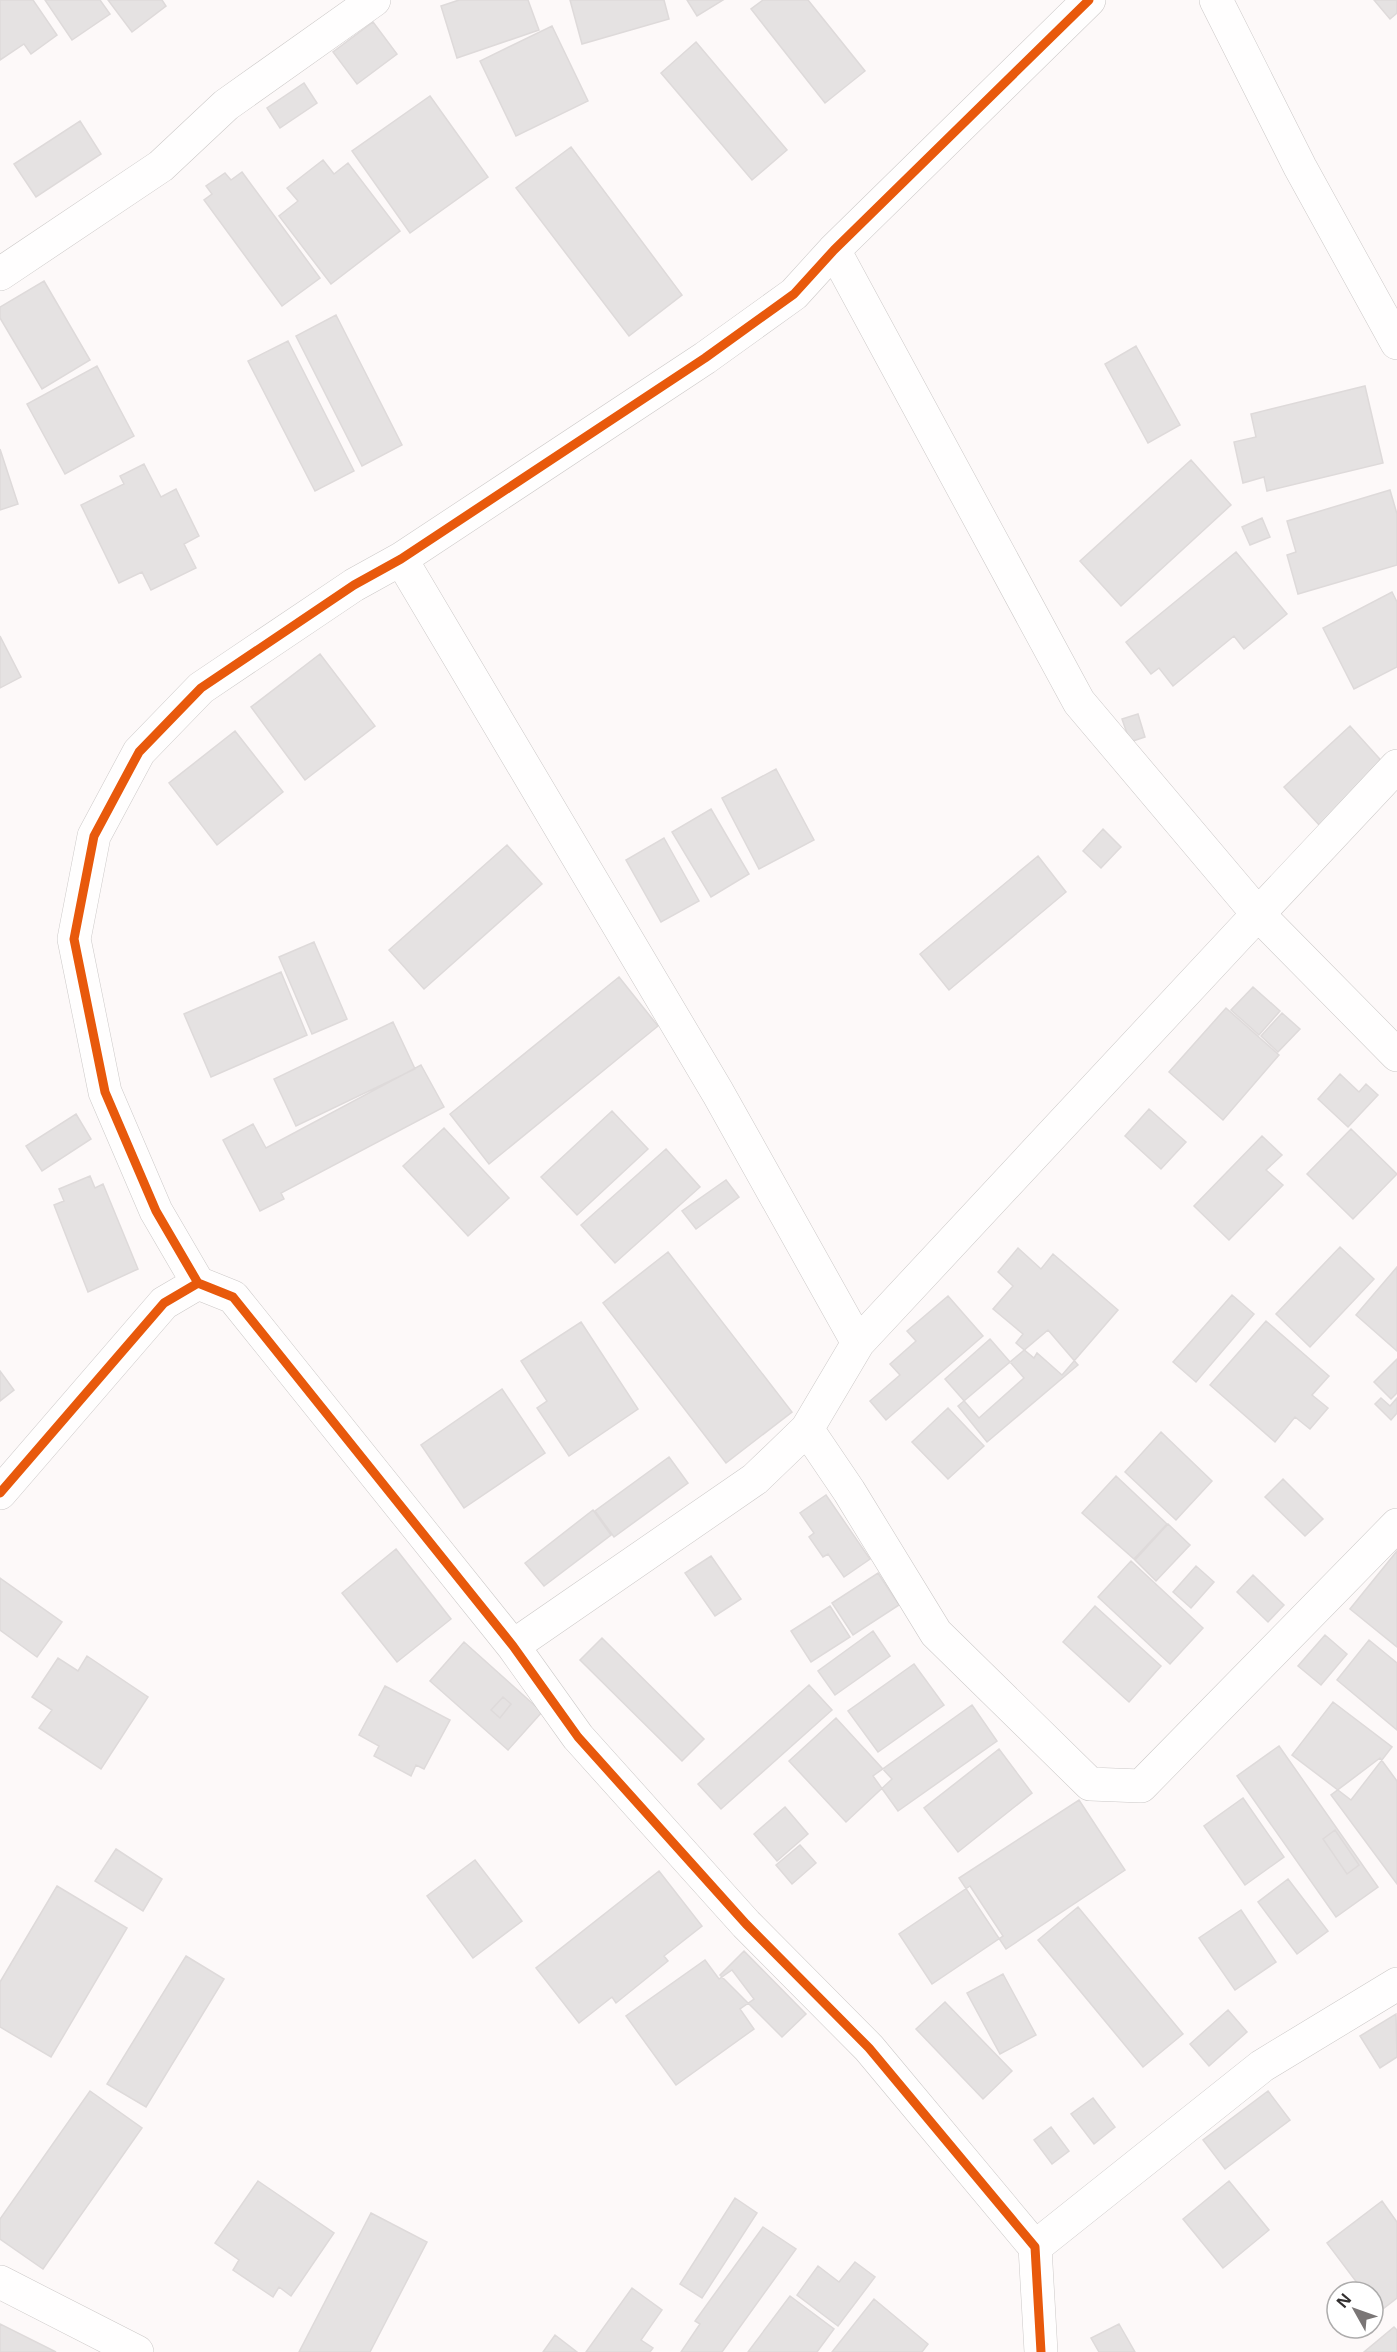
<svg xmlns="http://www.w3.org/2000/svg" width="1397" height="2352" viewBox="0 0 1397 2352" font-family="'Noto Sans',sans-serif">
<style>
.building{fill:#e5e2e2;stroke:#dedada;stroke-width:1.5;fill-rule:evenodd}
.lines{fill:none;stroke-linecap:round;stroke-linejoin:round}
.minor-casing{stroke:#ccc9c8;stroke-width:34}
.minor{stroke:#fffefe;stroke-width:33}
.cycleway-casing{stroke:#fff;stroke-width:13}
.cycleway{stroke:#e8590c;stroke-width:9}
</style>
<rect width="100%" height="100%" fill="#fdf9f9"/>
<path class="building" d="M0,0h33l24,35 -26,19 -7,-10 -24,16z
M45,0h55l10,14 -38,26z
M108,0h54l4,6 -34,26z
M459,0h69l11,30 -82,28 -16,-52z
M570,0h94l5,19 -87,25z
M687,0h36l-26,16z
M763,0h45l57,71 -40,32 -74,-94z
M1374,0h23v13l-7,6z
M373,22l24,32 -40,30 -24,-32z
M552,26l36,75 -72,35 -36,-75z
M696,42l91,108 -35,30 -91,-107z
M304,83l13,20 -37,25 -13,-20z
M430,96l58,81 -78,56 -58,-82z
M80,121l21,33 -65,43 -22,-33z
M571,147l111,148 -53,41 -113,-148z
M323,160l11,14 14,-11 52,68 -69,53 -52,-68 19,-15 -11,-13z
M242,172l78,106 -38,28 -78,-106 8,-6 -6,-8 19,-13 6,7z
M44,281l46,79 -48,29 -42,-71v-11z
M336,315l66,130 -40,21 -66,-130z
M288,341l66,130 -39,20 -67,-130z
M1136,346l44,79 -32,18 -43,-79z
M97,366l37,70 -69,38 -38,-70z
M1365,386l18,77 -116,28 -3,-14 -21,6 -9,-41 22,-5 -5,-23z
M0,449l18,55 -18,6z
M1191,460l40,45 -110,101 -41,-45z
M144,464l17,33 15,-8 23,47 -15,8 12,24 -45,22 -9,-18 -23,11 -38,-78 43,-21 -4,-8z
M1390,490l7,24v51l-99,29 -11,-39 9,-3 -9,-31z
M1262,518l8,19 -20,8 -8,-18z
M1236,552l51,62 -43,35 -10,-13 -61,50 -14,-18 -8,6 -25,-32z
M1392,592l5,10v65l-43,22 -31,-61z
M0,636l21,41 -21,11z
M320,654l55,72 -70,54 -54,-73z
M1138,714l7,23 -15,5 -8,-23z
M1350,726l37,41 -66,60 -37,-40z
M235,731l48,61 -66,53 -48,-62z
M776,769l38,71 -55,29 -37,-71z
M711,809l38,65 -38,23 -39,-65z
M1103,829l18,18 -20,21 -18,-17z
M664,838l35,63 -38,21 -35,-62z
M507,845l35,39 -118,105 -35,-39z
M1038,856l28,36 -117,98 -29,-36z
M314,942l33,77 -35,15 -33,-77z
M281,972l26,63 -96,42 -27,-63z
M619,977l39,49 -169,138 -39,-50z
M1253,987l27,24 -21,24 -28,-25z
M1226,1008l53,47 -56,65 -54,-48z
M1282,1013l18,16 -22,23 -17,-16z
M393,1022l22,47 -119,57 -22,-47z
M421,1065l23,42 -163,86 3,6 -24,12 -37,-71 30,-16 13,24z
M1340,1074l19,18 7,-8 12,11 -30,32 -30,-28z
M1149,1109l37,33 -25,27 -36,-33z
M612,1111l36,38 -71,66 -36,-38z
M76,1114l15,25 -49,32 -16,-25z
M444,1128l65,70 -41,38 -65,-70z
M1351,1129l46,45 -44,45 -46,-45z
M1262,1136l20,19 -16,15 17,15 -54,55 -35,-34z
M666,1149l34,38 -85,76 -34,-38z
M90,1176l5,12 8,-4 35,85 -50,23 -34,-87 10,-4 -5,-12z
M726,1180l13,17 -43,32 -14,-18z
M1340,1247l34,32 -64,68 -34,-33z
M1018,1248l23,21 12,-15 65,56 -56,65 -25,-22 -3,5 -18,-15 7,-9 -30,-25 20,-23 -15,-14z
M668,1252l124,160 -66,51 -123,-160z
M1397,1267v84l-41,-36z
M1232,1295l22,19 -58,68 -23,-20z
M948,1296l35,40 -97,84 -16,-19 30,-26 -10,-11 26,-23 -9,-10z
M1266,1321l63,55 -17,19 16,13 -18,21 -15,-12 -20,25 -65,-57z
M581,1322l57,87 -69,47 -32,-48 10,-7 -26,-40z
M1048,1330l30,35 -91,77 -29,-36z
M990,1339l34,39 -45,40 -34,-39z
M1397,1359v34l-6,6 -17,-17z
M0,1371l14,19 -14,11z
M502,1389l43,64 -81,55 -43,-63z
M1381,1398l9,8 7,-8v15l-6,7 -16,-16z
M948,1408l36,38 -36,33 -36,-37z
M1161,1432l51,49 -36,39 -51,-48z
M669,1457l19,26 -74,54 -19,-26z
M1116,1476l51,48 -33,35 -52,-46z
M1283,1479l40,40 -18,17 -40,-39z
M826,1495l44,64 -26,18 -16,-23 -5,3 -14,-20 5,-4 -14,-20z
M593,1510l18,25 -67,51 -19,-23z
M1168,1524l22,21 -34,36 -21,-21z
M396,1549l55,70 -54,43 -55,-69z
M1397,1551v96l-47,-38z
M711,1556l30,43 -26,17 -30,-43z
M1131,1561l72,67 -33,36 -72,-67z
M1196,1566l18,16 -23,26 -18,-16z
M878,1573l21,32 -46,30 -21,-32z
M1253,1575l31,30 -16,17 -31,-30z
M0,1578l62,44 -25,35 -37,-27z
M830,1606l20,31 -39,25 -20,-31z
M1095,1606l66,60 -32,36 -66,-60z
M873,1631l17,25 -55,39 -17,-24z
M1325,1635l22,19 -26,31 -23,-19z
M602,1638l102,101 -22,22 -102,-101z
M1369,1640l28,23v67l-60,-50z
M464,1642l78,70 -34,38 -78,-69zM503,1697l8,7 -11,14 -9,-8z
M87,1656l61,41 -47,72 -62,-41 13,-18 -20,-13 26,-39 20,13z
M914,1664l30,41 -66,47 -30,-41z
M809,1685l23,25 -111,99 -23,-25z
M385,1686l65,34 -26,49 -8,-4 -5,11 -37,-20 5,-10 -20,-11z
M503,1697l8,7 -11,14 -9,-8z
M1333,1702l59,45 -41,53 -59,-45z
M972,1705l25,36 -99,70 -25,-35z
M836,1718l56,61 -46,43 -57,-61z
M1279,1746l99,141 -42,30 -99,-141zM1335,1830l24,35 -12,9 -24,-35z
M999,1749l33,44 -74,59 -34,-44z
M1380,1758l17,23v103l-66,-89z
M1243,1798l41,59 -39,28 -41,-59z
M1079,1800l46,70 -119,79 -47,-71z
M785,1807l23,27 -31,27 -23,-27z
M1335,1830l24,35 -12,9 -24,-35z
M800,1845l16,18 -24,21 -16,-19z
M116,1849l46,30 -19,32 -48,-30z
M475,1860l47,61 -49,37 -46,-62z
M659,1871l43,55 -38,30 4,5 -52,42 -4,-6 -33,26 -43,-55z
M1288,1879l40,52 -31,23 -39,-52z
M57,1886l70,42 -76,129 -51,-30v-45z
M970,1886l33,50 -71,48 -33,-50z
M1078,1907l105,127 -40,33 -105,-127z
M1241,1910l35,52 -41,28 -36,-52z
M744,1951l62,63 -24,23 -62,-62z
M186,1956l38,23 -78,128 -39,-23z
M705,1960l14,19 13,-9 22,29 -14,10 14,20 -78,56 -50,-69z
M1003,1974l33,61 -36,19 -33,-61z
M945,2002l67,69 -29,28 -67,-70z
M1228,2010l19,22 -38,34 -19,-22z
M1396,2014l1,43 -17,11 -20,-32z
M90,2091l52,37 -99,141 -43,-30v-20z
M1268,2091l22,29 -65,49 -22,-29z
M1093,2098l22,29 -21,17 -23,-30z
M1051,2127l18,24 -17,13 -18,-24z
M258,2181l76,52 -43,63 -12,-9 -6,10 -40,-27 6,-10 -24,-17z
M1229,2181l40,49 -46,38 -40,-49z
M735,2198l22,15 -55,85 -22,-14z
M1382,2201l15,21v76l-18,14 -6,-8v-12h-9l-37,-49z
M371,2213l56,29 -57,110h-71z
M763,2227l33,22 -74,103h-41l19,-28 -5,-3z
M855,2262l20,15 -37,49 -41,-31 21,-29 21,16z
M632,2288l30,22 -21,30 12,8 -3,4h-64z
M790,2296l44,33 -17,23h-69z
M874,2299l54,45 -6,8h-90z
M0,2324l56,28h-56z
M1119,2324l16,28h-36l-8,-14z
M1394,2327l3,3v22h-33z
M555,2335l22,17h-34z"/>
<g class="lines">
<g class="minor-casing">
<path id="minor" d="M1216,0l84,167 97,176
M0,274l161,-108 65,-61 148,-105
M401,559l317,534 140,250
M1397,766l-139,148 139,141
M198,1283l-42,-72 -51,-119 -31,-153 20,-103 45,-84 62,-64 153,-103 47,-26 304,-201 89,-64 40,-44 255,-250
M807,1429l51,-86 400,-429 -179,-212 -245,-452
M0,1493l164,-190 34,-20 35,14 280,349 65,91 168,187 123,124 166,199 6,105
M513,1646l242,-167 52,-50 42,62 87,142 154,151 51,2 256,-261
M1035,2247l227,-181 135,-82
M0,2282l137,70"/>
</g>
<use href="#minor" class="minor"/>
<g class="cycleway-casing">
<path id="cycleway" d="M198,1283l-42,-72 -51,-119 -31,-153 20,-103 45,-84 62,-64 153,-103 47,-26 304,-201 89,-64 40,-44 255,-250
M0,1493l164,-190 34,-20 35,14 280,349 65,91 168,187 123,124 166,199 6,105"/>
</g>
<use href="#cycleway" class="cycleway"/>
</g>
<g transform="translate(1355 2310) rotate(310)"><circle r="28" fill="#ffffff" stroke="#adacac" stroke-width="1.5"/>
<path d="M0-4.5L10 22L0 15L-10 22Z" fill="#7a7676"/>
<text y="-9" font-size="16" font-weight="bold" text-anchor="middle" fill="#333030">N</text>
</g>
</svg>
